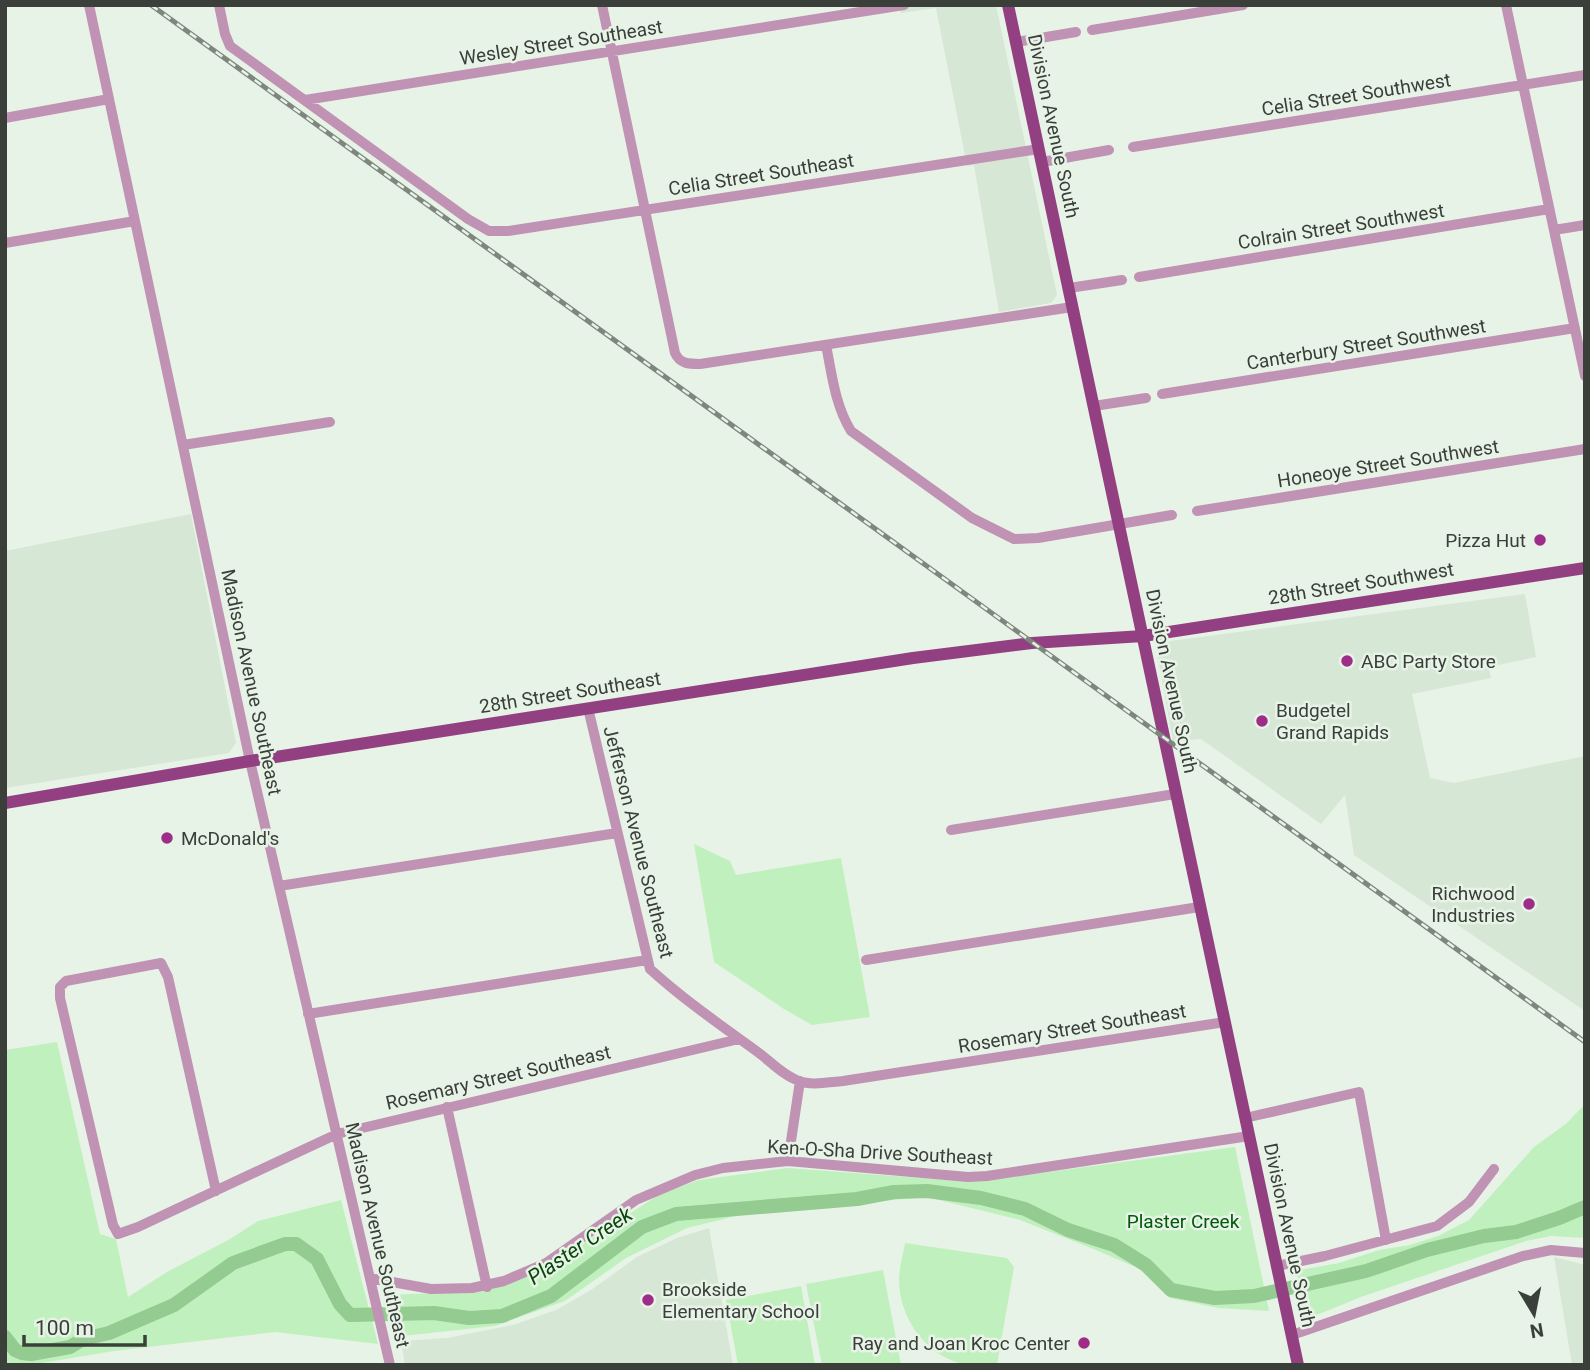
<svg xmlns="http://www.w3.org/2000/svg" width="1590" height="1370" viewBox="0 0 1590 1370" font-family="Roboto,sans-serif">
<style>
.built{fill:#d6e7d5}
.green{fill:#c1f0bf}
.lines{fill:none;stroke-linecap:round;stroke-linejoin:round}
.river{stroke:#93cb90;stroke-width:14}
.minor{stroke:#c092b4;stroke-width:10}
.major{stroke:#924081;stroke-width:12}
.rail-casing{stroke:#7f867e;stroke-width:5}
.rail{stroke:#e7f3e6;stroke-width:2.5;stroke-dasharray:8;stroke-linecap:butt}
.poi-dot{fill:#9e2d8a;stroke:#e7f3e6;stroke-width:2.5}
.labels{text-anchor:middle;stroke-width:5;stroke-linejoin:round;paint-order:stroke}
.street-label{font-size:19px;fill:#3a3f39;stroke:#e7f3e6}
.poi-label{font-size:19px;fill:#3a3f39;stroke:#e7f3e6;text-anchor:start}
.park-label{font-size:19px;fill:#02590a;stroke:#e7f3e6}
.water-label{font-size:21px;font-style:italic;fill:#08450b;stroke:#e7f3e6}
</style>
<rect width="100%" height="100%" fill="#e7f3e6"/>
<path class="built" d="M899,5h97l61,290 -6,8 -52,9 -25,-147 -7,1 -31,-158 -35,5z
M191,514l45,229 -7,10 -224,35v-237z
M1525,594l11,63 -47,10 2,11 -79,16 18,84 24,5 131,-27v255l-231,-156 -9,-60 -24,29 -120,-85 -28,2 -15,-83 4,-13 9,-4z
M709,1228l24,137h-328l-4,-24 46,-3 66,-13 43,-15 35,-20 46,-33 40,-19z
M1554,1257l31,8v100h-13z"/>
<path class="green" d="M694,844l36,17 6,14 105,-17 29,159 -58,8 -28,-16 -70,-47z
M57,1042l43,192 16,5 12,58 39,-25 63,-33 28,-18 83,-21 37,144 -103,-12 -161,19 -84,14h-25v-315z
M1585,1104v134l-34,-2 -25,5 -165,56 -54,22 -2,-3 -8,-42 3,-4 39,-7 40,-13 31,-5 28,-9 31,-16 65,-73 33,-24z
M1235,1147l34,164 -51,-3 -48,-10 -32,-30 -47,-20 -71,-28 -93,-23 -179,16 -61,15 -61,30 -61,43 -70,25 -102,11 -9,-42 83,-3 94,-34 99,-64 39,-14 88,-12 162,12h38z
M905,1243l102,15 7,9 -17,98c-12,0 -26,2 -38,-2 -35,-10 -60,-47 -60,-83 0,-12 4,-25 6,-37z
M883,1270l18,95h-79l-16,-81z
M801,1286l14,79h-77l-12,-65z"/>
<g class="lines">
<path class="river" d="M5,1337l10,13 7,3 9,1 39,-7 13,-8 26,-6 65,-28 59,-42 52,-19h11l21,15 23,45 10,11 84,-2 35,5 33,-2 49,-20 91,-69 34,-13 181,-15 37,-7 33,-1 54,7 44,11 43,21 46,15 32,20 25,25 44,8 39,-2 112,-25 61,-21 57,-14 32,-4 43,-14 26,-11"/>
<path class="minor" d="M89,5l161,756 140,604
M219,5l6,29 5,12 238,173 21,12h19l531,-82
M602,5l73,348c5,11 14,11 25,11l372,-57
M1506,5l79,371
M1092,30l151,-25
M1016,42l60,-10
M305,100l599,-95
M5,118l104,-19
M1133,147l452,-72
M1042,162l67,-12
M1554,230l31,-5
M5,243l130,-22
M1139,277l410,-68
M1069,288l53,-8
M826,345c6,30 9,60 25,86l121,87 42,21 24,-1 134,-23
M1162,394l413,-66
M1094,406l52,-8
M183,445l147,-23
M1197,511l388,-62
M588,708l62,261c34,31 72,57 109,84 12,9 25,23 40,28 13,5 30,1 44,0l382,-59
M951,830l224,-36
M279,886l338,-53
M866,960l333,-53
M308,1014l339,-54
M447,1107l40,180
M1245,1118l114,-26 27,148
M788,1161l12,-80
M216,1191l-48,-214 -7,-14 -95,18 -6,6v11l53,227 5,9 20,-7 199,-93 402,-95
M1277,1266l48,-10 112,-30 32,-24 25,-33
M370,1278l61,11 41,-1 32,-7 42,-18 90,-63 59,-25 28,-7 65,-7 180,16 19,-1 262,-40
M1292,1335l231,-79 28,-6 34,3"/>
<path class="major" d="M1008,5l290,1360
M5,803l245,-42 663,-103 119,-15 111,-7 442,-68"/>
<g class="rail-casing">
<path id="rail" d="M151,5l1434,1037"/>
</g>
<use href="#rail" class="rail"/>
</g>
<g class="poi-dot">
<circle cx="1540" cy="540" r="7"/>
<circle cx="1347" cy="661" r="7"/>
<circle cx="1262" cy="721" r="7"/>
<circle cx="167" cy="838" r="7"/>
<circle cx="1529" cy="904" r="7"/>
<circle cx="648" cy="1300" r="7"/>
<circle cx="1084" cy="1343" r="7"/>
</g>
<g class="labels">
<g class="street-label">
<text transform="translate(561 42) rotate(-9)" y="7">Wesley Street Southeast</text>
<text transform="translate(1356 94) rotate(-9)" y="7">Celia Street Southwest</text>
<text transform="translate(1054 126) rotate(78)" y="7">Division Avenue South</text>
<text transform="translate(761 174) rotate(-9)" y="7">Celia Street Southeast</text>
<text transform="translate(1341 226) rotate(-9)" y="7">Colrain Street Southwest</text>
<text transform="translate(1366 344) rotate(-9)" y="7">Canterbury Street Southwest</text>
<text transform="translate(1388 463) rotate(-9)" y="7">Honeoye Street Southwest</text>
<text transform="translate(1361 583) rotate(-9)" y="7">28th Street Southwest</text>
<text transform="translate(1172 681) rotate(78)" y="7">Division Avenue South</text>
<text transform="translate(252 682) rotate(78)" y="7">Madison Avenue Southeast</text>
<text transform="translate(570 692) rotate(-9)" y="7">28th Street Southeast</text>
<text transform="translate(639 842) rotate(76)" y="7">Jefferson Avenue Southeast</text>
<text transform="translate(1072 1028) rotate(-9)" y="7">Rosemary Street Southeast</text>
<text transform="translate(498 1077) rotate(-13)" y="7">Rosemary Street Southeast</text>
<text transform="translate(880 1152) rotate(3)" y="7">Ken-O-Sha Drive Southeast</text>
<text transform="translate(378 1235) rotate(77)" y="7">Madison Avenue Southeast</text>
<text transform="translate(1290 1235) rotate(78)" y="7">Division Avenue South</text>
</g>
<g class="poi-label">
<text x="1526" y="547" text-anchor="end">Pizza Hut</text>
<text x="1361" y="668">ABC Party Store</text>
<text x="1276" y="717">Budgetel<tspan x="1276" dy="22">Grand Rapids</tspan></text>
<text x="181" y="845">McDonald's</text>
<text x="1515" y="900" text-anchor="end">Richwood<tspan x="1515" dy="22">Industries</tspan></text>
<text x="662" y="1296">Brookside<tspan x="662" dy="22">Elementary School</tspan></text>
<text x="1070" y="1350" text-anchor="end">Ray and Joan Kroc Center</text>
</g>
<g class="park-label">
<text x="1183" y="1228">Plaster Creek</text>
</g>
<g class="water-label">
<text transform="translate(580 1246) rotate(-34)" y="7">Plaster Creek</text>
</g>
</g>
<rect width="1590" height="1370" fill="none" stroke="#3a3f39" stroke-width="14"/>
<g transform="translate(1534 1314) rotate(170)" stroke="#e7f3e6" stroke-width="5" paint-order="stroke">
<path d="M0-5L12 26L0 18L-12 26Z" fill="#3a3f39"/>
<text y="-10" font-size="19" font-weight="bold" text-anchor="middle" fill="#3a3f39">N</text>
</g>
<path d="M24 1335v10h121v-10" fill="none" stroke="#3a3f39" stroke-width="3.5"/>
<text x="35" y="1335" font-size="21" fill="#3a3f39" stroke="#e7f3e6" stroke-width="5" paint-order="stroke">100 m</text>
</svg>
